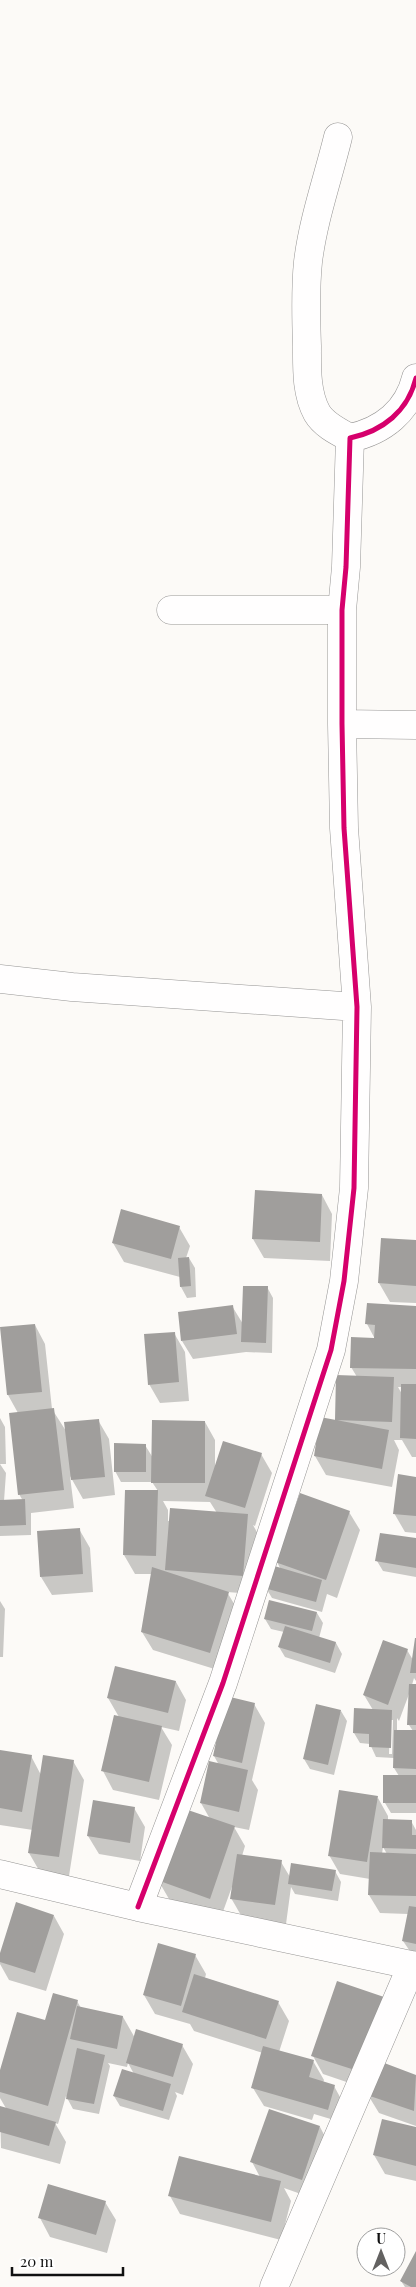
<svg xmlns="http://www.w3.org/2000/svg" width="416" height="2287" viewBox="0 0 416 2287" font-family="'Playfair Display',serif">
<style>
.shadow{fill:#0003;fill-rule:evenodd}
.building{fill:#a09e9c}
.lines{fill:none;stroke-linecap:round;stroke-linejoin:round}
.minor-casing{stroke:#969594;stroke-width:29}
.minor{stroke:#fffefe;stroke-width:28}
.cycleway-casing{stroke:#fff;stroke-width:8}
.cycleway{stroke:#d6006c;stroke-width:5}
</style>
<rect width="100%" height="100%" fill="#fcfaf7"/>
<path class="shadow" d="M256,1191l66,4 10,19 -2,47 -66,-3 -11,-19z
M179,1227l11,19 -4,12h3l6,10 1,29 -9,1 -6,-11 -1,-10 -56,-15 -11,-19z
M416,1242v61l-26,-1 -11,-19z
M267,1287l6,11 -1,55 -26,-1 -53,7 -11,-18 50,-35 11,18z
M416,1308v149h-4l-10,-17h-8l5,10 -7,37 -66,-12 -11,-19 21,-34 1,-46 20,1 -6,-10 24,-28 -8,-15zM398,1387h4v7z
M35,1325l10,19 7,65 14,22 32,-11 11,19 6,56 -32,4 -13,-23 4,32 -43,5v22l-31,1v-118l5,9 1,37h-6l6,9 -2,28h19l-4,-7 -1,-81 -10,-18 -6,-67z
M174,1333l11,19 4,49 -29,2 -11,-19z
M205,1422l10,18v27l46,-13 11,19 -17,53 -2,-1 5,9 -5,60 -26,-2 12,20 -18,59 -68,-21 -11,-18 10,-58h-17l-11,-19 2,-64h32l-6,-9h-31l-6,-11 30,-26 8,13zM163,1501l47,1 7,11 -49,8v-11z
M416,1478v55l-11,-1 -11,-19z
M349,1512l11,18 -23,68 -10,-4 -5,18 -50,-14 -6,-10 15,-18 -4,-8z
M79,1529l11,19 3,44 -41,3 -11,-18z
M416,1540v37l-33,-6 -6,-10z
M0,1601l5,8 -2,48h-3z
M317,1613l6,10 -4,15 17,5 6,11 -7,19 -50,-16 -6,-10 5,-15 -13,-3 -6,-10z
M416,1639v42l-2,-3 -2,7h4v128h-25l-6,-10 14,-27 -5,-8v-10l-18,-1 -6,-13 -10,-1 -6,-10 19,-23 -9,-15 43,-45 6,10zM409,1694v31l4,6h-16v-13l2,3zM390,1720h3l-1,34h-3z
M176,1682l10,18 -7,31 -18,-4 11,18 -13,55 -46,-10 -10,-19 16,-54 -11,-19z
M254,1704l11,19 -13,57 6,10 -9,40 -15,-3 11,19 -3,10 39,6 9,15 45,-6 6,11 -3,19 -43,-7 -4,-7 -5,37 -44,-7 -11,-19 2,-14 -12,33 -52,-18 -11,-19 52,-61 -9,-16 18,-38 -5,-9z
M341,1711l6,10 -13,54 -24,-6 -6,-10z
M0,1751l31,5 10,19 32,-14 11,19 -15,96 -29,-4 -11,-19 4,-23 -33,-5z
M378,1798l10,18v5h23l5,9v130l-13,-19 5,-27 -28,-1 -11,-18 1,-16 -30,-5 -11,-19zM383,1847l4,7h-5z
M134,1808l11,19 -5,34 -41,-7 -11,-18z
M54,1916l10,18 -18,57 -37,-11 -9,-16v-7z
M195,1955l11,19 -1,4 73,24 11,19 -10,31 34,9 11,19 -1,3 11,3 6,11 -6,23 -20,-6 -2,6 -48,-14 -11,-18 10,-35 -69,-22 -4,-7 -35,-10 -11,-19z
M77,2001l4,7 42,9 12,21 47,7 11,19 -10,31 -8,-3 2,4 -8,24 -49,-14 -6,-10 20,-22 -6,-11 -1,4 -19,-4 2,3 -11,48 -26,-5 -7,-13 -8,28 -3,-1 11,19 -6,22 -59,-16 -1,-40 7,2 -7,-12v-24l46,-52z
M313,2056l65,6 38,14v50l-37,-13 -11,-18 2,-5 -47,-16z
M320,2127l10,19 -18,52 -28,-10 7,13 -10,39 -101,-26 -10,-18 90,-19 -8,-15z
M416,2128v53l-31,-7 -11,-19z
M105,2202l11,18 -9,33 -57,-16 -10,-19z
M416,2254v33h-11l-4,-6z"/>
<path class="building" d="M255,1190l67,4 -2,48 -68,-3z
M121,1209l59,17 -9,33 -59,-16z
M381,1238l35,2v46l-38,-3z
M189,1257l2,29 -11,1 -2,-29z
M243,1286h25l-2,57 -25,-1z
M367,1303l49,3v63l-66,-1 1,-31 23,1 1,-13 -10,-1z
M233,1305l4,29 -56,7 -3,-29z
M35,1324l7,68 -35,3 -7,-68z
M175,1332l4,50 -31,3 -4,-51z
M336,1375l58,2 -2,45 -57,-2z
M401,1384h15v55l-16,-1z
M54,1408l10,82 -46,5 -9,-82z
M320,1417l69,13 -7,39 -68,-13z
M99,1419l6,58 -34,3 -7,-58z
M152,1420l53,1v62h-54z
M223,1441l39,12 -17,55 -40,-12z
M114,1443l32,1v28h-32z
M398,1474l18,3v39l-23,-2z
M125,1490h33l-2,66 -33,-1z
M300,1493l50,18 -24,69 -51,-18z
M25,1499l1,26 -26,1v-26z
M170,1508l78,6 -5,62 -78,-6z
M80,1528l3,46 -43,3 -3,-46z
M380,1533l36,5v30l-41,-7z
M271,1565l51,15 -6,22 -52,-14z
M152,1567l77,25 -19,61 -69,-21z
M269,1600l48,12 -5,19 -48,-12z
M285,1626l51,16 -6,21 -52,-16z
M415,1638h1v35h-6z
M383,1640l25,9 -20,56 -25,-10z
M115,1666l61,15 -8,32 -61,-15z
M409,1684h7v41h-9z
M226,1696l29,7 -13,60 -29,-7z
M316,1704l25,6 -13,55 -25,-6z
M354,1708l38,2 -1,38 -22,-1v-13l-16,-1z
M114,1715l48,11 -13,56 -48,-11z
M394,1730h22v39l-23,-1z
M0,1750l32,5 -10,57 -22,-4z
M43,1755l31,5 -15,97 -31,-4z
M209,1761l39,9 -9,42 -39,-9z
M383,1775h33v28h-33z
M339,1790l39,6 -11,66 -39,-6z
M93,1800l42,7 -5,36 -43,-7z
M182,1808l53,18 -25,73 -53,-19z
M383,1819l29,1v15h4v14l-34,-1z
M370,1852l46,2v42l-48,-1z
M237,1854l45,6 -7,45 -45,-6z
M291,1863l45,7 -4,21 -44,-7z
M16,1902l38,13 -19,58 -35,-11v-9z
M409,1906l7,1v37l-14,-3z
M158,1943l38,11 -15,52 -38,-11z
M194,1974l85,27 -13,38 -84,-27z
M337,1981l47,16 -26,74 -47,-15z
M53,1993l25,7 -30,106 -48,-14v-22l17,-58 28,8z
M77,2006l46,10 -6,33 -47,-10z
M136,2029l47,15 -10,33 -47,-14z
M263,2046l51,14 -5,17 26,8 -7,25 -77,-22z
M77,2048l28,7 -11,49 -28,-5z
M379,2061l37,14 -2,36 -47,-16z
M122,2069l49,15 -8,27 -50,-15z
M0,2106l56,16 -7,24 -49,-14z
M269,2109l51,17 -18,54 -52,-18z
M382,2119l34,8v39l-43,-11z
M179,2156l102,25 -10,41 -103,-26z
M48,2184l58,17 -10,34 -58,-17z
M416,2251v36h-5l-11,-6z"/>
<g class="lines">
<g class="minor-casing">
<path id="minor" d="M338,137c-10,41 -25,83 -30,125 -3,28 -2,56 -1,84 0,22 -1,47 10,67 7,12 22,19 33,25
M171,610h171
M342,724l74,1
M0,979l72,8 285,20
M0,1874l138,33 278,59
M138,1907l85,-224 108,-333 13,-69 10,-93 3,-181 -13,-179 -2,-104v-114l4,-43 4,-129c33,-7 58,-27 66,-60
M274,2287l138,-322"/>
</g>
<use href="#minor" class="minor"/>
<g class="cycleway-casing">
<path id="cycleway" d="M138,1907l85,-224 108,-333 13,-69 10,-93 3,-181 -13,-179 -2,-104v-114l4,-43 4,-129c33,-7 58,-27 66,-60"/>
</g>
<use href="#cycleway" class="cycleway"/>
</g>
<g transform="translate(381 2252)"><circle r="24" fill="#ffffff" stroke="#9f9f9f"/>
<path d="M0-4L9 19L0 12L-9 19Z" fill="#636261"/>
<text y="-8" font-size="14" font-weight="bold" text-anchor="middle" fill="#101010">U</text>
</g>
<path d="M12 2267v8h111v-8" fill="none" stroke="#101010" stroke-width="2.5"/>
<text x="20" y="2267" font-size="15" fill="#101010" stroke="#ffffff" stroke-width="4" paint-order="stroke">20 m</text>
</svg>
